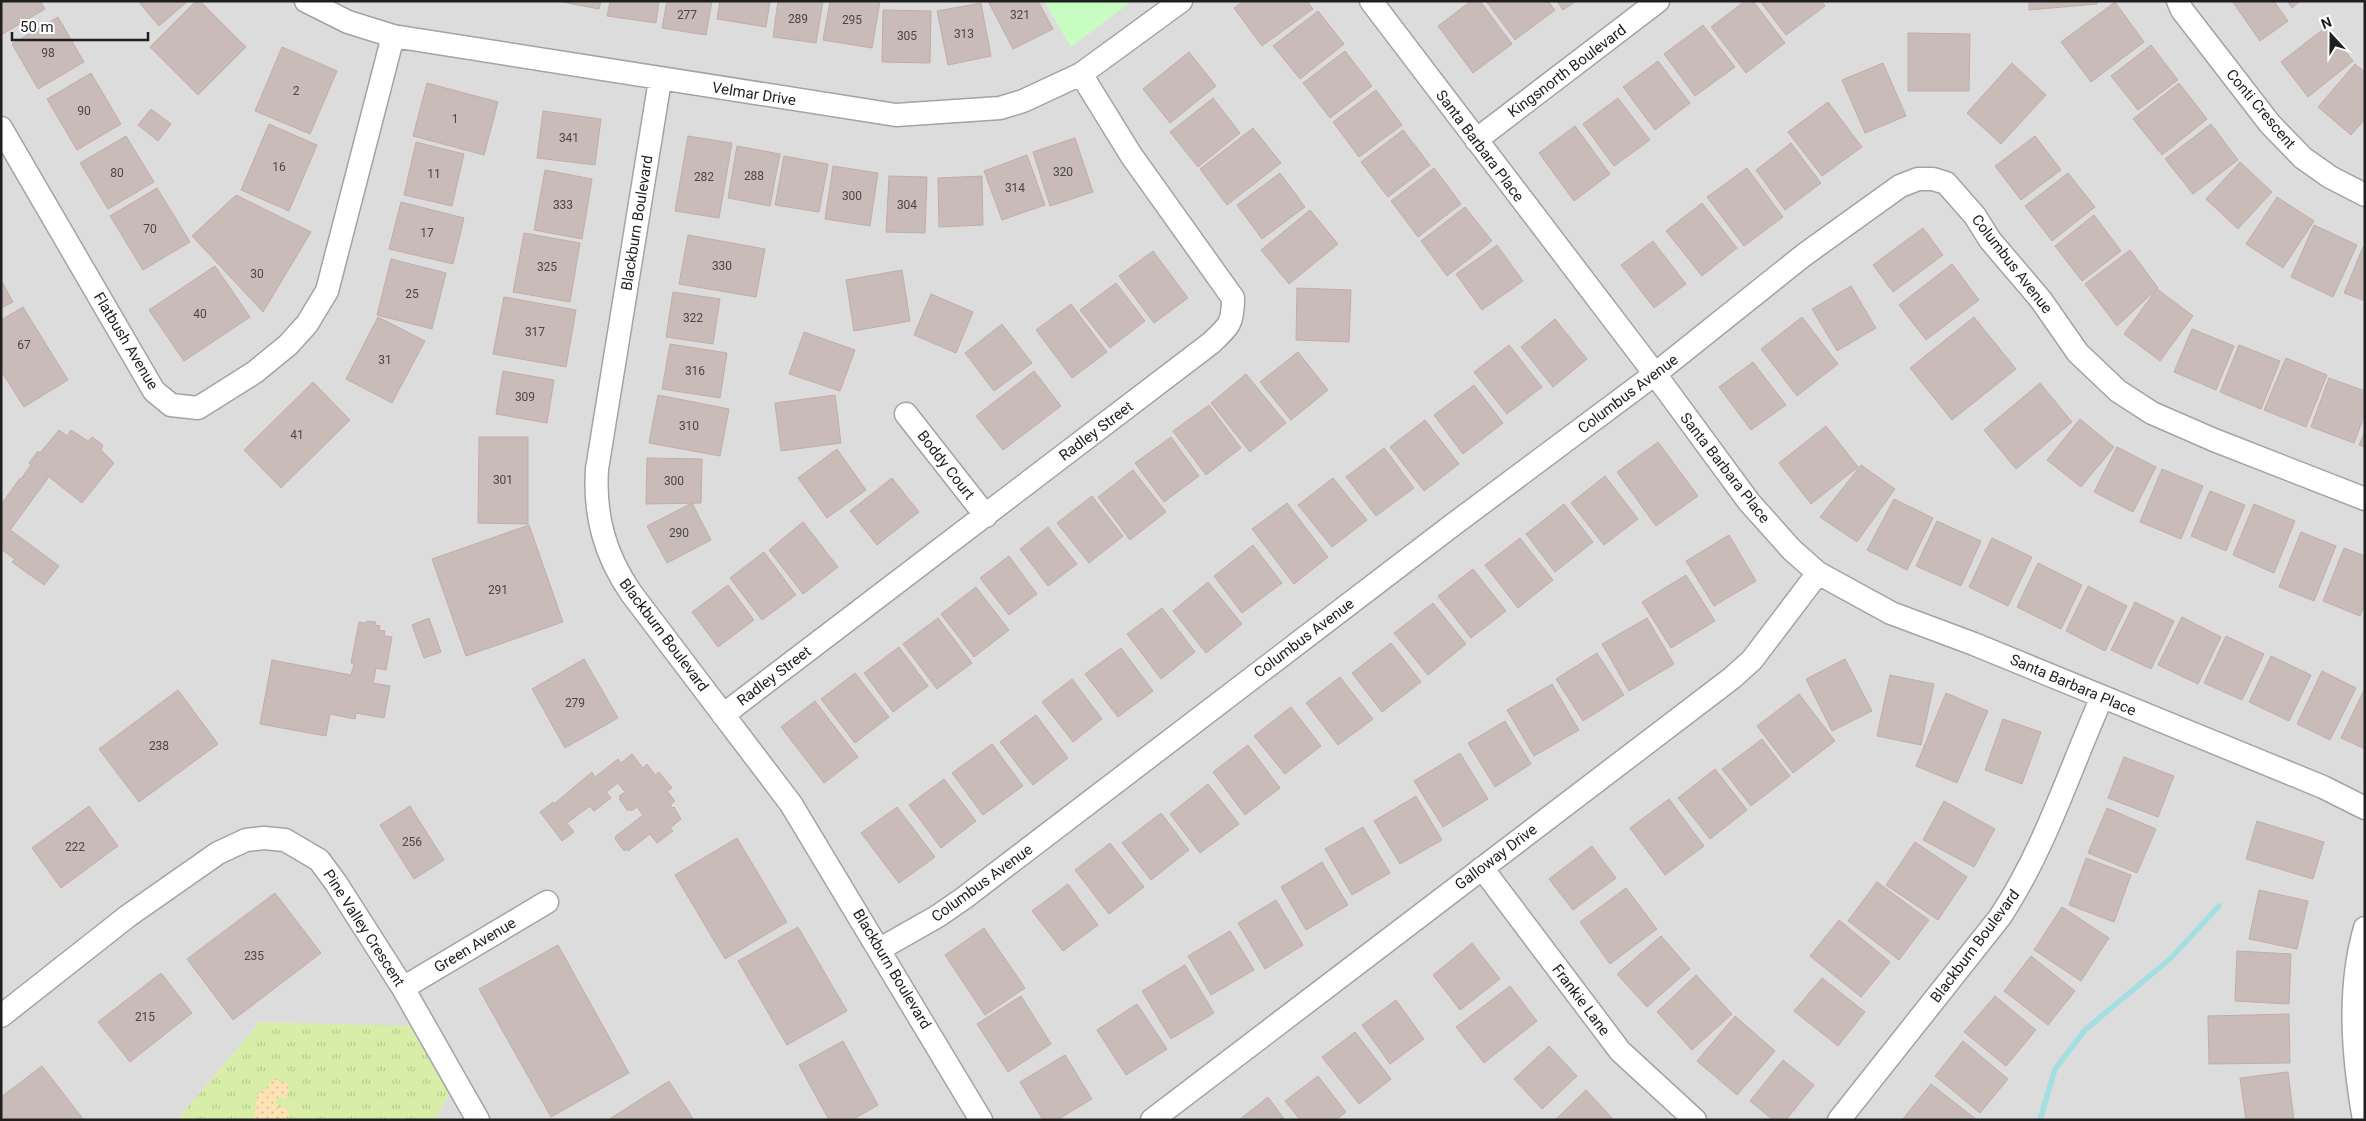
<svg xmlns="http://www.w3.org/2000/svg" width="2366" height="1121" viewBox="0 0 2366 1121" font-family="Roboto,sans-serif">
<style>
.residential{fill:#dddcdc}
.grass{fill:url(#grass-tufts)}
.sand{fill:url(#sand-dots)}
.park{fill:#c7fdc0}
.lines{fill:none;stroke-linecap:round;stroke-linejoin:round}
.stream{stroke:#a3dee1;stroke-width:5.5}
.building{fill:#c9bbb8;stroke:#c3ada6}
.minor-casing{stroke:#a3a3a3;stroke-width:25}
.minor{stroke:#fff;stroke-width:22}
.labels{text-anchor:middle;stroke-width:4.5;stroke-linejoin:round;paint-order:stroke}
.number-label{font-size:12px;fill:#4a4645}
.street-label{font-size:15px;fill:#1f1f1f;stroke:#fff}
</style>
<defs>
<pattern id="grass-tufts" width="24" height="20" patternUnits="userSpaceOnUse" patternTransform="scale(1.25)"><rect width="24" height="20" fill="#d7eda8"/><path d="M3 7l-1-3M5 7V3M7 7l1-3M15 17l-1-3M17 17v-4M19 17l1-3" fill="none" stroke="#b8cb90"/></pattern>
<pattern id="sand-dots" width="8" height="8" patternUnits="userSpaceOnUse" patternTransform="scale(1.25)"><rect width="8" height="8" fill="#ffe2b4"/><path d="M2 2h.1M6 6h.1" fill="none" stroke="#dac19a" stroke-width="1.8" stroke-linecap="round"/></pattern>
</defs>
<rect width="100%" height="100%" fill="#f0eae5"/>
<path class="residential" d="M1,1h2364v1119h-1929l21,-43 -197,-55 -83,98h-176z"/>
<path class="grass" d="M260,1022l153,4 44,51 -21,43h-259z"/>
<path class="sand" d="M278,1080l9,3 3,6 -5,10 -7,-2 -3,5 5,6h9l-1,12h-35l5,-27 6,-2 8,-11z"/>
<path class="park" d="M1044,1h88l-61,46z"/>
<g class="lines">
<path class="stream" d="M2040,1120l15,-51 30,-39 86,-72 48,-52"/>
</g>
<path class="building" d="M1,1h39l5,8 -44,26z
M138,1h50l-29,25z
M196,1h4l46,46 -48,48 -48,-48z
M557,1h44l-2,8z
M610,1h49l-3,22 -49,-7z
M667,1h45l-6,34 -44,-7z
M720,1h50l-4,26 -49,-8z
M778,1h45l-7,42 -43,-6z
M830,1h50l-8,47 -49,-8z
M988,1h50l15,28 -40,20z
M1244,1h63l6,8 -51,37 -28,-38z
M1471,1h9l32,43 -39,29 -35,-47z
M1486,1h62l7,9 -40,30z
M1557,1h19l-13,9z
M1745,1h8l32,42 -39,30 -35,-46z
M1760,1h62l3,5 -39,29z
M2029,1h68v3l-68,6z
M2232,1h42l14,20 -28,20z
M2287,1h13l-8,7z
M2115,2l29,40 -53,40 -30,-40z
M981,3l10,53 -43,9 -11,-54z
M883,10l48,1 -1,52 -48,-1z
M1318,11l26,33 -44,35 -27,-33z
M58,17l26,45 -46,27 -26,-45z
M1703,25l32,42 -40,29 -31,-42z
M2326,27l27,34 -45,36 -27,-35z
M1908,33l62,1 -1,57h-61z
M2151,45l27,35 -40,30 -27,-34z
M282,47l55,24 -27,63 -55,-23z
M1345,51l27,35 -42,32 -27,-35z
M1189,52l27,34 -46,37 -27,-34z
M1658,61l32,42 -35,27 -32,-43z
M1883,63l23,53 -41,17 -23,-53z
M2012,63l34,32 -45,49 -34,-31z
M2355,64l10,8v47l-14,16 -33,-28z
M91,73l30,51 -44,26 -30,-51z
M427,83l71,19 -14,53 -71,-19z
M2179,83l28,36 -45,36 -29,-36z
M1376,90l26,35 -43,32 -26,-35z
M1213,98l27,35 -42,34 -28,-35z
M1618,98l32,42 -36,26 -31,-42z
M1828,102l34,45 -40,29 -34,-44z
M151,109l20,15 -13,17 -20,-16z
M543,111l58,8 -6,46 -58,-7z
M269,124l48,21 -28,66 -48,-21z
M2211,124l27,36 -45,34 -28,-35z
M1575,126l35,48 -36,27 -35,-48z
M1253,128l28,35 -54,42 -27,-36z
M1403,130l27,35 -42,32 -27,-35z
M126,136l28,46 -46,27 -28,-46z
M688,136l44,7 -13,75 -44,-7z
M2035,136l26,34 -40,30 -26,-34z
M1075,138l18,54 -43,14 -17,-54z
M416,142l48,12 -12,52 -48,-11z
M1791,143l30,40 -36,27 -29,-40z
M737,146l43,8 -10,52 -42,-8z
M1027,155l18,50 -43,15 -18,-49z
M784,156l44,8 -9,48 -44,-7z
M2240,162l32,30 -34,37 -32,-30z
M833,166l45,7 -8,53 -45,-7z
M1434,168l27,36 -43,33 -27,-36z
M1747,168l36,49 -39,29 -37,-49z
M545,170l47,9 -10,60 -48,-9z
M1280,173l25,34 -43,32 -25,-34z
M2068,173l27,34 -43,34 -27,-35z
M889,176l38,1 -2,56 -39,-1z
M982,176l1,49 -44,2 -1,-49z
M157,188l33,54 -47,28 -33,-54z
M236,195l75,37 -48,80 -71,-76z
M2277,197l37,24 -31,47 -37,-24z
M401,202l63,16 -11,46 -64,-15z
M1702,203l35,45 -35,28 -36,-45z
M1465,207l27,34 -45,35 -26,-35z
M1310,210l28,34 -49,40 -28,-34z
M2094,215l27,36 -39,30 -27,-35z
M2314,225l43,20 -24,52 -42,-20z
M1923,228l20,27 -50,37 -20,-27z
M524,233l56,10 -10,59 -57,-10z
M688,235l77,14 -9,48 -77,-13z
M1653,241l33,43 -32,24 -33,-43z
M1497,245l26,36 -41,29 -26,-36z
M2363,247h2v54l-21,-8z
M2130,250l28,38 -41,38 -32,-42z
M1153,251l35,47 -34,25 -35,-47z
M391,259l55,14 -14,56 -55,-14z
M1952,264l27,36 -53,40 -27,-35z
M215,266l35,51 -66,44 -35,-51z
M902,270l8,51 -56,10 -8,-51z
M1,280l12,22 -12,6z
M1116,283l29,38 -35,27 -30,-38z
M1851,286l25,42 -39,23 -25,-42z
M1297,288l54,2 -2,52 -53,-2z
M2157,289l36,27 -33,45 -36,-27z
M673,292l47,7 -7,45 -47,-7z
M931,294l42,18 -17,41 -42,-18z
M504,297l72,13 -10,57 -73,-13z
M1071,304l36,48 -35,26 -36,-48z
M23,307l45,73 -44,27 -23,-36v-51z
M378,317l47,24 -33,62 -46,-24z
M1802,317l36,47 -41,32 -36,-47z
M1974,317l42,52 -64,51 -42,-52z
M1555,319l32,40 -34,28 -32,-40z
M1002,324l30,39 -38,28 -29,-38z
M2192,329l42,17 -18,44 -42,-18z
M804,332l51,18 -15,41 -51,-17z
M670,344l57,9 -7,45 -58,-9z
M1509,345l33,42 -35,27 -33,-42z
M2239,345l41,16 -19,48 -41,-17z
M1298,352l30,38 -37,30 -31,-38z
M2286,358l41,17 -21,52 -42,-17z
M1753,362l33,43 -35,25 -32,-43z
M503,371l51,9 -7,43 -51,-9z
M1034,371l27,35 -58,44 -27,-34z
M1246,374l40,49 -36,29 -39,-49z
M2329,378l36,13v23l-11,29 -43,-16z
M313,382l37,38 -69,68 -37,-38z
M2040,383l32,39 -56,47 -32,-39z
M1474,385l29,38 -40,31 -29,-39z
M658,395l71,14 -9,47 -71,-13z
M835,395l6,48 -60,8 -6,-48z
M1209,405l32,43 -35,27 -33,-44z
M2080,419l34,28 -33,40 -34,-27z
M1425,420l34,44 -35,27 -34,-44z
M1826,426l32,41 -47,37 -32,-41z
M59,430l8,6 4,-6 17,11 4,-4 11,8 -2,5 13,13 -32,40 -38,-30 4,5 -37,51 -1,-1 -1,1 50,37 -15,19 -32,-23 3,-3 -13,-9 2,-3 -3,-2v-40l19,-27 1,1 10,-14 2,2 -4,-4 9,-12 2,2z
M2365,431v16l-6,-2z
M479,437h49v87l-50,-1z
M1171,437l28,39 -35,26 -29,-39z
M1658,442l40,54 -42,30 -39,-54z
M2117,447l39,20 -23,45 -39,-20z
M1384,448l30,40 -38,28 -30,-39z
M837,449l29,41 -39,28 -29,-40z
M647,458l55,1 -1,44 -55,1z
M1861,465l34,24 -38,53 -37,-25z
M2162,469l41,17 -22,53 -41,-17z
M1133,470l33,42 -36,28 -32,-43z
M1605,476l33,43 -34,26 -33,-42z
M892,478l27,34 -42,33 -27,-34z
M1333,478l34,42 -35,27 -34,-42z
M2210,491l35,14 -19,46 -35,-15z
M1092,496l31,40 -34,27 -32,-40z
M1894,499l39,19 -26,52 -40,-20z
M692,503l19,37 -44,23 -20,-37z
M1287,503l41,54 -34,27 -42,-55z
M1564,504l29,38 -38,30 -29,-38z
M2254,504l41,17 -21,52 -41,-18z
M1937,521l44,20 -20,45 -45,-20z
M803,522l35,45 -35,27 -34,-44z
M529,525l34,97 -97,34 -34,-97z
M1048,527l29,37 -29,22 -28,-37z
M2301,532l35,14 -22,55 -35,-14z
M1729,535l27,46 -42,25 -28,-45z
M1520,538l33,42 -35,28 -33,-43z
M1992,538l40,19 -24,49 -39,-19z
M1253,545l29,38 -40,30 -28,-37z
M2344,548l21,8v48l-5,12 -37,-15z
M764,552l32,43 -34,25 -32,-42z
M1009,556l28,38 -28,21 -29,-37z
M2038,563l44,22 -21,44 -44,-22z
M1473,569l33,42 -35,27 -33,-42z
M1686,575l29,46 -44,27 -29,-46z
M1208,582l34,42 -36,29 -33,-42z
M728,585l26,35 -36,27 -26,-35z
M2088,586l39,20 -22,45 -39,-20z
M976,587l33,43 -35,27 -33,-43z
M2135,602l39,19 -23,48 -40,-19z
M1433,603l33,41 -38,31 -34,-42z
M1162,608l33,44 -34,27 -34,-45z
M2182,617l39,20 -23,47 -40,-19z
M429,618l12,34 -17,6 -12,-33z
M938,618l34,45 -35,26 -34,-45z
M1647,618l27,46 -45,27 -27,-47z
M367,621l9,1 -1,3 5,1 -1,4 6,1 -1,5 8,1 -6,33 -10,-2 -3,15 17,3 -6,32 -28,-5 -1,6 -25,-5 -4,22 -66,-12 12,-64 79,15 3,-11 -3,-1 8,-41 7,1z
M2226,636l38,18 -22,46 -38,-17z
M1391,643l30,39 -39,30 -30,-39z
M899,647l29,39 -35,26 -29,-39z
M1121,648l32,43 -35,26 -33,-43z
M1597,653l27,42 -41,26 -27,-42z
M2271,656l40,19 -22,46 -40,-19z
M584,659l34,59 -53,30 -33,-59z
M1845,659l27,52 -40,20 -26,-52z
M2322,671l34,17 -26,52 -33,-16z
M855,673l34,44 -34,26 -34,-44z
M1890,675l44,9 -13,61 -44,-9z
M1340,677l33,42 -35,26 -32,-42z
M1072,679l30,40 -29,23 -31,-40z
M1552,684l27,46 -45,26 -27,-46z
M178,690l40,54 -79,58 -40,-53z
M2364,690h1v59l-24,-11z
M1946,693l42,18 -31,72 -41,-17z
M1799,694l36,47 -42,32 -36,-47z
M815,701l43,56 -34,26 -43,-56z
M1291,707l30,39 -36,28 -31,-38z
M1036,715l32,43 -35,27 -33,-43z
M2003,719l38,13 -19,52 -37,-14z
M1505,721l26,43 -36,23 -27,-44z
M1762,739l28,37 -39,30 -29,-37z
M992,744l31,42 -40,29 -31,-42z
M1248,745l32,43 -35,27 -32,-43z
M1460,753l28,46 -45,28 -29,-46z
M632,754l11,14 4,-4 8,11 4,-3 13,16 -5,3 8,10 -5,4 3,3 1,-1 7,12 -11,9 3,3 -16,12 -7,-9 -22,17 -1,-2 -3,2 -9,-12 1,-3 27,-21 -6,-8 -6,4 -1,-2 -2,2 -9,-12 2,-1 -2,-2 6,-4 -7,-9 -12,9 5,6 -17,13 -4,-5 -23,17 7,9 -12,9 -22,-29 13,-10 1,2 38,-32 3,5 23,-18 3,4z
M2124,757l50,19 -16,41 -50,-19z
M1715,769l32,41 -37,29 -32,-41z
M944,779l32,42 -35,27 -32,-43z
M1208,784l31,40 -39,29 -30,-39z
M1416,796l26,44 -42,24 -26,-43z
M1669,799l35,47 -39,29 -35,-47z
M1944,801l51,28 -21,38 -51,-27z
M89,806l29,40 -57,42 -29,-40z
M410,806l34,54 -30,19 -34,-54z
M897,807l38,50 -36,26 -38,-50z
M2107,808l49,21 -19,44 -49,-20z
M1161,813l28,37 -38,30 -29,-37z
M2257,821l67,21 -11,37 -67,-20z
M1363,827l27,46 -38,22 -27,-46z
M737,838l50,84 -62,37 -50,-84z
M1915,842l52,35 -29,43 -52,-35z
M1110,843l34,44 -35,27 -34,-44z
M1592,846l24,32 -43,32 -24,-31z
M2086,858l45,17 -17,47 -45,-17z
M1322,862l26,43 -42,25 -25,-43z
M1877,882l52,38 -30,40 -51,-39z
M1068,884l30,41 -35,26 -31,-40z
M1626,888l31,41 -47,35 -30,-42z
M2259,890l49,11 -11,48 -48,-10z
M275,893l46,60 -88,67 -46,-61z
M1276,900l27,45 -38,24 -27,-46z
M2062,907l47,31 -28,43 -47,-31z
M1839,920l51,42 -29,35 -51,-41z
M798,927l49,84 -60,34 -49,-84z
M984,928l41,60 -40,27 -40,-60z
M1230,931l24,39 -43,25 -23,-39z
M1661,936l29,33 -43,38 -30,-33z
M1472,943l28,36 -40,31 -27,-35z
M558,945l71,128 -78,44 -72,-128z
M2237,951l54,3 -2,50 -54,-3z
M2031,956l44,35 -27,34 -44,-34z
M1185,965l29,48 -43,26 -29,-48z
M161,973l31,40 -62,49 -32,-40z
M1696,975l36,39 -40,36 -35,-38z
M1822,978l43,34 -27,34 -44,-35z
M1510,986l27,35 -53,42 -28,-36z
M1021,996l30,48 -43,28 -31,-48z
M1995,996l41,34 -30,36 -42,-34z
M1396,1000l28,39 -34,25 -28,-39z
M1137,1004l30,45 -41,26 -29,-45z
M2289,1014l1,49 -81,1 -1,-48z
M1735,1016l40,35 -38,44 -40,-34z
M1355,1032l36,47 -32,25 -37,-47z
M843,1041l35,64 -26,15h-23l-30,-55z
M1963,1041l45,38 -28,34 -45,-37z
M1549,1046l28,30 -35,33 -28,-30z
M1065,1055l27,44 -35,21h-14l-23,-38z
M1783,1060l31,25 -28,35h-13l-23,-19z
M42,1066l42,54h-83v-23z
M2288,1072l6,48h-48l-6,-42z
M1318,1076l28,36 -10,8h-36l-15,-19z
M669,1081l25,39h-86z
M1931,1084l46,36h-75z
M1586,1090l28,30h-59z
M1268,1097l17,23h-46z"/>
<g class="lines">
<g class="minor-casing">
<path id="minor" d="M306,1l42,21 45,14 503,79 104,-7 23,-7 58,-27 100,-73
M1371,1l284,373 94,128 43,48 26,23 73,40 83,31 349,143 42,21
M2178,1l4,9 88,114 33,34 27,19 35,18
M660,80l-63,389c-3,47 8,86 34,124l160,211 190,316
M1,128l153,263 17,14 27,3 57,-36 33,-27 19,-21 20,-33 66,-255
M1476,140l182,-139
M906,414l80,102
M723,715l488,-372c18,-17 22,-19 22,-45l-102,-143 -50,-81
M1482,868l138,183 75,69
M880,949l58,-33 26,-18 486,-371 205,-153 149,-119 96,-69 18,-7h15l13,4 29,33 15,24 51,60 37,53 40,38 34,22 62,27 151,59
M403,988l144,-86
M1,1016l127,-100 90,-63 28,-13 18,-2 21,2 34,20 17,23 67,105 75,132
M1152,1120l580,-442 20,-18 66,-87
M1839,1120l161,-203c45,-68 69,-146 102,-220
M2364,1120c-11,-63 -17,-130 1,-192"/>
</g>
<use href="#minor" class="minor"/>
</g>
<g class="labels">
<g class="number-label">
<text x="687" y="19">277</text>
<text x="1020" y="19">321</text>
<text x="798" y="23">289</text>
<text x="852" y="24">295</text>
<text x="964" y="38">313</text>
<text x="907" y="40">305</text>
<text x="48" y="57">98</text>
<text x="296" y="95">2</text>
<text x="84" y="115">90</text>
<text x="455" y="123">1</text>
<text x="569" y="142">341</text>
<text x="279" y="171">16</text>
<text x="1063" y="176">320</text>
<text x="117" y="177">80</text>
<text x="434" y="178">11</text>
<text x="754" y="180">288</text>
<text x="704" y="181">282</text>
<text x="1015" y="192">314</text>
<text x="852" y="200">300</text>
<text x="563" y="209">333</text>
<text x="907" y="209">304</text>
<text x="150" y="233">70</text>
<text x="427" y="237">17</text>
<text x="722" y="270">330</text>
<text x="547" y="271">325</text>
<text x="257" y="278">30</text>
<text x="412" y="298">25</text>
<text x="200" y="318">40</text>
<text x="693" y="322">322</text>
<text x="535" y="336">317</text>
<text x="24" y="349">67</text>
<text x="385" y="364">31</text>
<text x="695" y="375">316</text>
<text x="525" y="401">309</text>
<text x="689" y="430">310</text>
<text x="297" y="439">41</text>
<text x="503" y="484">301</text>
<text x="674" y="485">300</text>
<text x="679" y="537">290</text>
<text x="498" y="594">291</text>
<text x="575" y="707">279</text>
<text x="159" y="750">238</text>
<text x="412" y="846">256</text>
<text x="75" y="851">222</text>
<text x="254" y="960">235</text>
<text x="145" y="1021">215</text>
</g>
<g class="street-label">
<text transform="translate(1567 71) rotate(-37)" y="5">Kingsnorth Boulevard</text>
<text transform="translate(754 94) rotate(9)" y="5">Velmar Drive</text>
<text transform="translate(2261 109) rotate(50)" y="5">Conti Crescent</text>
<text transform="translate(1480 146) rotate(53)" y="5">Santa Barbara Place</text>
<text transform="translate(637 223) rotate(-81)" y="5">Blackburn Boulevard</text>
<text transform="translate(2012 264) rotate(52)" y="5">Columbus Avenue</text>
<text transform="translate(126 341) rotate(59)" y="5">Flatbush Avenue</text>
<text transform="translate(1628 394) rotate(-37)" y="5">Columbus Avenue</text>
<text transform="translate(1096 431) rotate(-37)" y="5">Radley Street</text>
<text transform="translate(946 465) rotate(52)" y="5">Boddy Court</text>
<text transform="translate(1725 468) rotate(52)" y="5">Santa Barbara Place</text>
<text transform="translate(664 635) rotate(53)" y="5">Blackburn Boulevard</text>
<text transform="translate(1304 638) rotate(-37)" y="5">Columbus Avenue</text>
<text transform="translate(774 676) rotate(-37)" y="5">Radley Street</text>
<text transform="translate(2073 685) rotate(23)" y="5">Santa Barbara Place</text>
<text transform="translate(1496 857) rotate(-37)" y="5">Galloway Drive</text>
<text transform="translate(982 883) rotate(-36)" y="5">Columbus Avenue</text>
<text transform="translate(364 928) rotate(57)" y="5">Pine Valley Crescent</text>
<text transform="translate(475 945) rotate(-31)" y="5">Green Avenue</text>
<text transform="translate(1975 946) rotate(-53)" y="5">Blackburn Boulevard</text>
<text transform="translate(892 969) rotate(59)" y="5">Blackburn Boulevard</text>
<text transform="translate(1581 1000) rotate(53)" y="5">Frankie Lane</text>
</g>
</g>
<rect width="2366" height="1121" fill="none" stroke="#1f1f1f" stroke-width="5"/>
<g transform="translate(2331 35) rotate(339)" stroke="#ffffff" stroke-width="4" paint-order="stroke">
<path d="M0-4L9 19L0 12L-9 19Z" fill="#1f1f1f"/>
<text y="-8" font-size="14" font-weight="bold" text-anchor="middle" fill="#1f1f1f">N</text>
</g>
<path d="M12 32v8h136v-8" fill="none" stroke="#1f1f1f" stroke-width="2.5"/>
<text x="20" y="32" font-size="15" fill="#1f1f1f" stroke="#ffffff" stroke-width="4" paint-order="stroke">50 m</text>
</svg>
